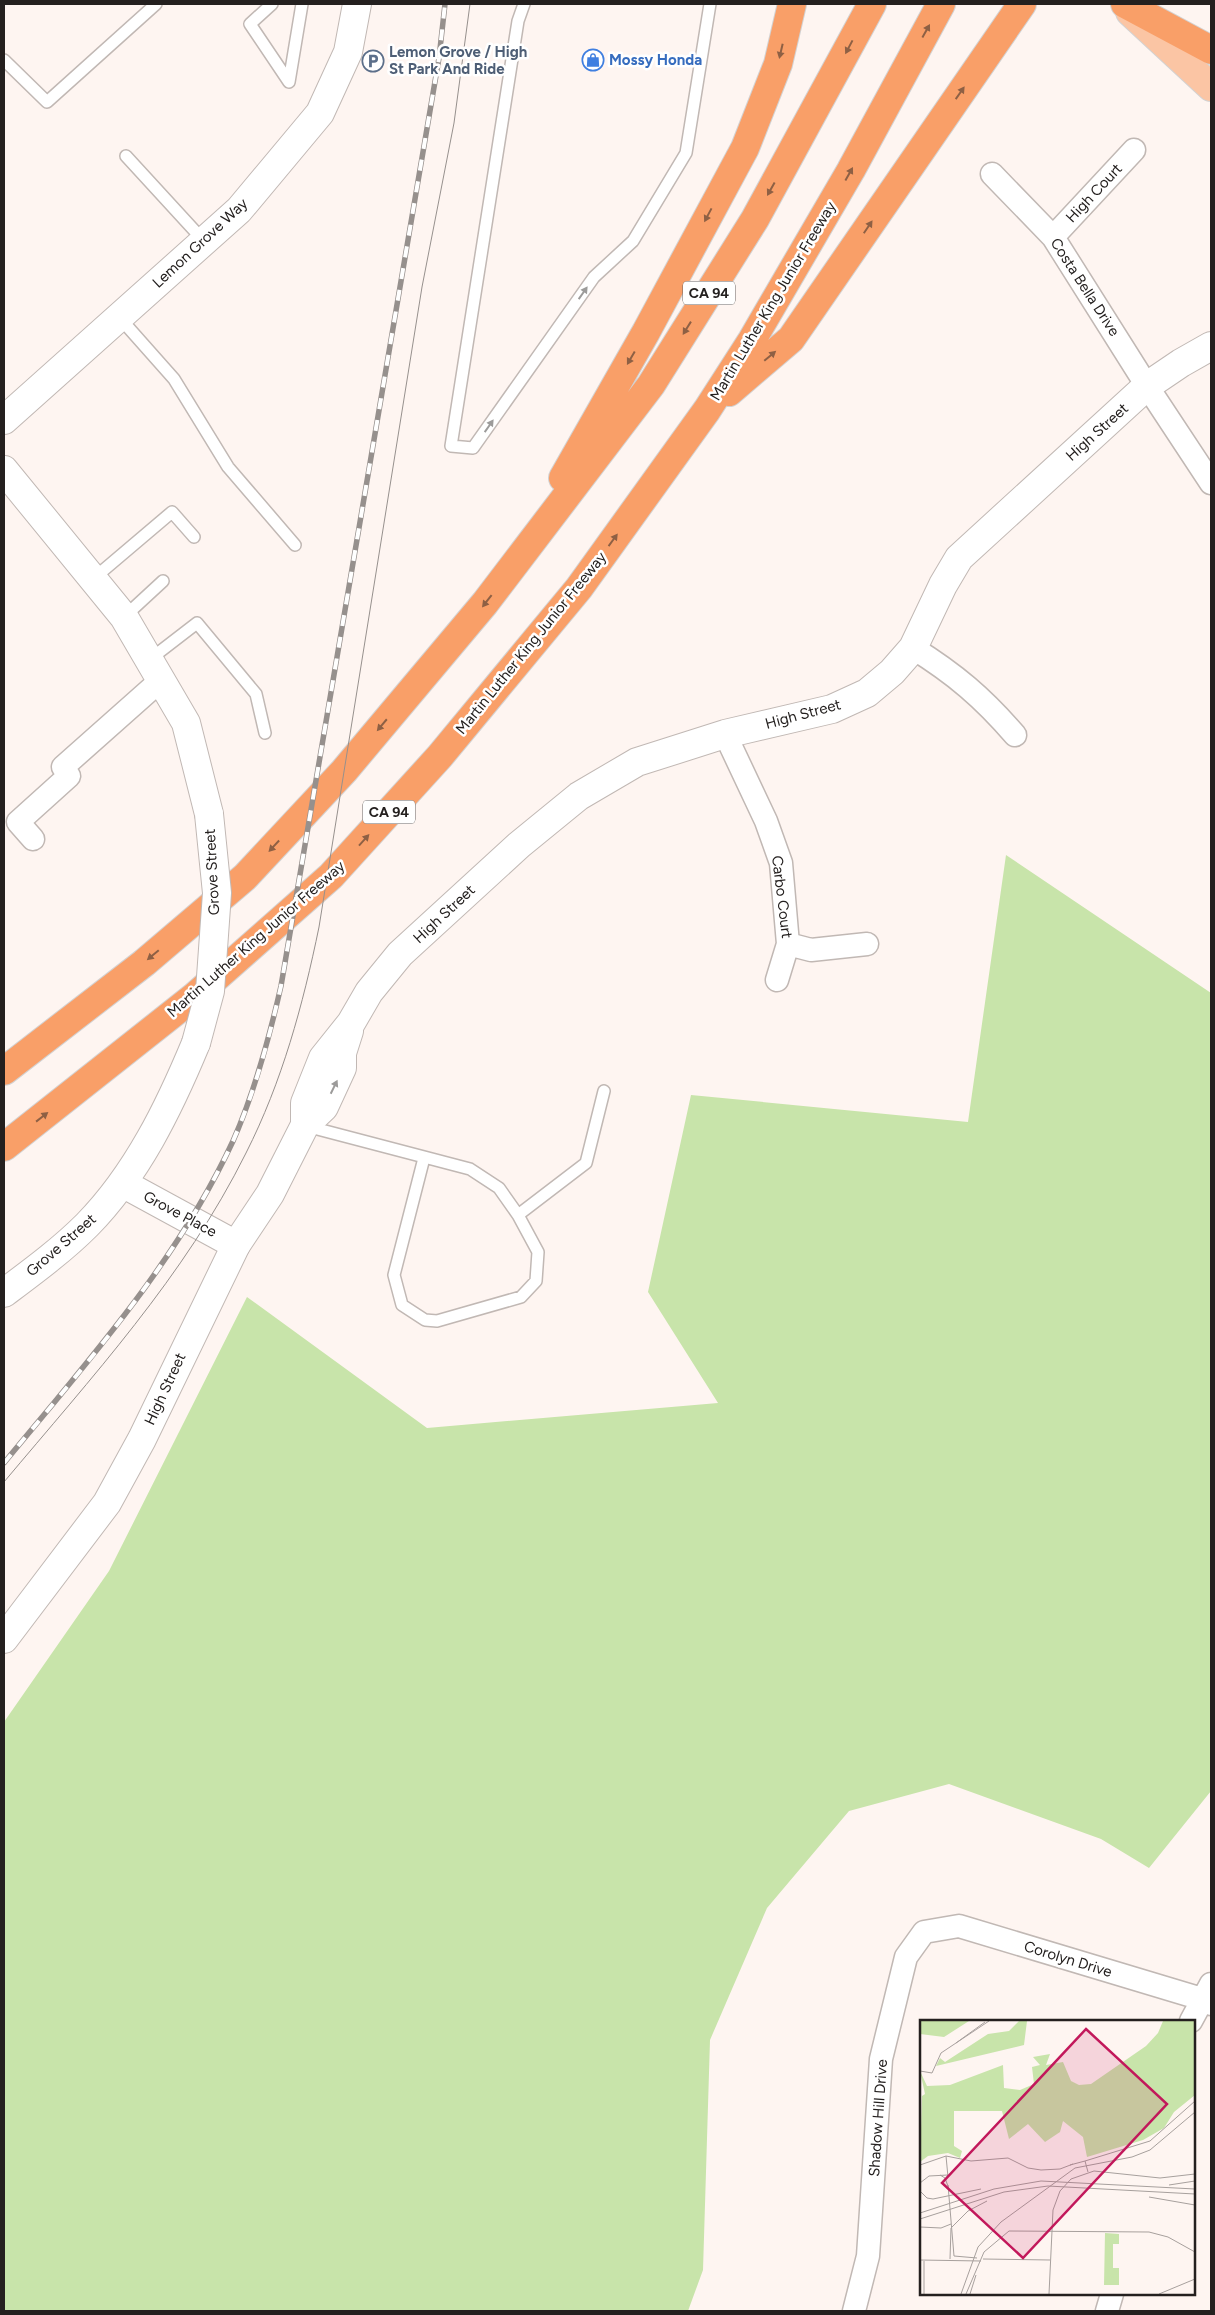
<svg xmlns="http://www.w3.org/2000/svg" width="1215" height="2315" viewBox="0 0 1215 2315" font-family="Figtree,sans-serif">
<style>
.green{fill:#c8e4aa}
.lines{fill:none;stroke-linecap:round;stroke-linejoin:round}
.service-casing{stroke:#c1b8b4;stroke-width:14}
.minor-casing{stroke:#c1b8b4;stroke-width:25}
.tertiary-casing{stroke:#c1b8b4;stroke-width:30}
.secondary-casing{stroke:#c1b8b4;stroke-width:30}
.primary-casing{stroke:#d3d2d2;stroke-width:30}
.motorway-casing{stroke:#d3d2d2;stroke-width:30}
.service{stroke:#fff;stroke-width:11}
.minor{stroke:#fff;stroke-width:22}
.tertiary{stroke:#fff;stroke-width:28}
.secondary{stroke:#fff;stroke-width:28}
.primary{stroke:#fbc5a4;stroke-width:28}
.motorway{stroke:#f99f68;stroke-width:28}
.tram{stroke:#96908d;stroke-width:1}
.rail-casing{stroke:#96908d;stroke-width:5.5}
.rail{stroke:#fff;stroke-width:4;stroke-dasharray:11;stroke-linecap:butt}
.secondary-bridge-casing{stroke:#c1b8b4;stroke-width:30;stroke-linecap:butt}
.secondary-bridge{stroke:#fff;stroke-width:28}
.oneway{fill:#8e6044}
.oneway2{fill:#9c9b9a}
.labels{text-anchor:middle;stroke-width:5;stroke-linejoin:round;paint-order:stroke}
.shield{fill:#fff;stroke:#666362;stroke-width:1}
.shield-label{font-size:14px;font-weight:bold;fill:#24201f}
.service-label{font-size:15px;font-weight:bold;fill:#4e5e75;stroke:#fff;text-anchor:start}
.shop-label{font-size:15px;font-weight:bold;fill:#366cbe;stroke:#fff;text-anchor:start}
.street-label{font-size:15px;fill:#24201f;stroke:#fff}
.inset-road{fill:none;stroke:#a7a09d;stroke-width:1}
.view{fill:#c2185b;fill-opacity:0.15;stroke:#c2185b;stroke-width:2.5}
.inset-edge{fill:none;stroke:#24201f;stroke-width:2.5}
</style>
<rect width="100%" height="100%" fill="#fef5f1"/>
<path class="green" d="M1006,855l205,138v798l-62,77 -48,-29 -152,-55 -100,27 -82,97 -57,132 -7,230 -15,41h-684v-589l105,-151 138,-274 180,131 291,-25 -70,-111 43,-197 277,27z"/>
<g class="lines">
<g class="service-casing">
<path id="service" d="M272,4l-22,20 39,58 13,-78
M524,4l-6,17 -67,425 22,2 121,-171 39,-36 53,-88 24,-149
M4,60l43,42 109,-98
M126,156l78,85
M119,317l55,62 54,88 67,78
M93,579l79,-67 22,25
M124,617l39,-36
M149,660l48,-37 59,71 9,39
M306,1126l164,43 29,19 19,27 20,37 -2,29 -15,16 -84,24 -12,-1 -23,-15 -8,-30 30,-117
M518,1215l68,-52 18,-72"/>
</g>
<g class="minor-casing">
<path id="minor" d="M992,174l61,63 94,149 64,97
M1053,237l81,-87
M913,648c42,26 70,50 102,87
M725,734l41,87 15,42 7,81 -11,36
M33,839l-15,-17 51,-46 -6,-9 98,-87
M788,944l23,6 56,-6
M1191,2021l20,-37
M854,2311l14,-55 13,-197 25,-102 18,-25 35,-6 243,73 9,5
M1107,2311l5,-17"/>
</g>
<g class="tertiary-casing">
<path id="tertiary" d="M4,1639l103,-136 35,-64 94,-194"/>
</g>
<g class="secondary-casing">
<path id="secondary" d="M4,420l235,-210 81,-97 28,-61 9,-48
M4,470l120,147 62,106 23,91
M305,1125v-22l18,-45 28,-35 18,-31 31,-38 119,-109 60,-49 58,-34 88,-28 107,-25 35,-16 25,-21 21,-24 30,-63 16,-27 188,-172 34,-23 30,-17
M124,1184l112,61 34,-51 35,-69 19,-18 18,-39v-15l7,-22
M4,1293c28,-21 58,-43 83,-68 50,-51 82,-117 109,-182"/>
</g>
<g class="primary-casing">
<path id="primary" d="M1130,12l81,75"/>
</g>
<g class="motorway-casing">
<path id="motorway" d="M1125,4l86,46
M729,392l62,-53 231,-335
M563,478l83,-146 99,-184 33,-84 14,-60
M4,1071l140,-108 101,-86 99,-106 141,-168 166,-218 104,-166 117,-215
M4,1147l191,-151 136,-120 109,-120 139,-168 128,-178 45,-70 99,-170 90,-166"/>
</g>
<use href="#service" class="service"/>
<use href="#minor" class="minor"/>
<use href="#tertiary" class="tertiary"/>
<use href="#secondary" class="secondary"/>
<use href="#primary" class="primary"/>
<use href="#motorway" class="motorway"/>
<path class="tram" d="M4,1482c87,-104 181,-206 242,-329 36,-71 57,-148 73,-226l103,-640 32,-164 16,-119"/>
<g class="rail-casing">
<path id="rail" d="M4,1463c84,-102 173,-201 229,-322 22,-50 36,-102 48,-155l158,-928 6,-54"/>
</g>
<use href="#rail" class="rail"/>
<g class="secondary-bridge-casing">
<path id="secondary-bridge" d="M196,1043l14,-52 7,-98 -8,-79"/>
</g>
<use href="#secondary-bridge" class="secondary-bridge"/>
</g>
<defs><path id="oneway-solid" d="M-6-.8H1V-3.2L6.5 0L1 3.2V.8H-6Z" transform="scale(1.25)"/></defs>
<g class="oneway">
<use href="#oneway-solid" transform="translate(926 31) rotate(-61)"/>
<use href="#oneway-solid" transform="translate(849 47) rotate(118)"/>
<use href="#oneway-solid" transform="translate(781 51) rotate(103)"/>
<use href="#oneway-solid" transform="translate(960 93) rotate(-55)"/>
<use href="#oneway-solid" transform="translate(849 174) rotate(-61)"/>
<use href="#oneway-solid" transform="translate(771 189) rotate(119)"/>
<use href="#oneway-solid" transform="translate(708 215) rotate(118)"/>
<use href="#oneway-solid" transform="translate(868 227) rotate(-56)"/>
<use href="#oneway-solid" transform="translate(687 328) rotate(122)"/>
<use href="#oneway-solid" transform="translate(770 356) rotate(-40)"/>
<use href="#oneway-solid" transform="translate(631 358) rotate(120)"/>
<use href="#oneway-solid" transform="translate(613 540) rotate(-54)"/>
<use href="#oneway-solid" transform="translate(487 601) rotate(128)"/>
<use href="#oneway-solid" transform="translate(382 725) rotate(130)"/>
<use href="#oneway-solid" transform="translate(364 840) rotate(-48)"/>
<use href="#oneway-solid" transform="translate(274 846) rotate(133)"/>
<use href="#oneway-solid" transform="translate(153 955) rotate(140)"/>
<use href="#oneway-solid" transform="translate(42 1117) rotate(-38)"/>
</g>
<g class="oneway2">
<use href="#oneway-solid" transform="translate(583 293) rotate(-55)"/>
<use href="#oneway-solid" transform="translate(489 426) rotate(-55)"/>
<use href="#oneway-solid" transform="translate(334 1087) rotate(-64)"/>
</g>
<defs>
<g id="shop-ring" transform="scale(1.125)"><circle r="9.5" fill="#fff" stroke="#3f7fe0" stroke-width="1.5"/><path d="M-5-2.5h2.3a2.7 3.5 0 0 1 5.4 0H5L5.5 6h-11ZM-1.5-2.5h3a1.5 2.3 0 0 0-3 0Z" fill="#3f7fe0"/></g>
<g id="parking-ring" transform="scale(1.125)"><circle r="9.5" fill="#fff" stroke="#5c6f8a" stroke-width="1.5"/><path d="M-3.5-5.5H1a3.5 3.5 0 0 1 0 7H-1V5.5H-3.5ZM-1-3.4V-.6H.8a1.4 1.4 0 0 0 0-2.8Z" fill="#5c6f8a"/></g>
</defs>
<g fill-rule="evenodd">
<use href="#shop-ring" x="593" y="60"/>
<use href="#parking-ring" x="373" y="61"/>
</g>
<g class="labels">
<g class="shield">
<rect x="683" y="281.5" width="52" height="23" rx="4"/>
<rect x="363" y="800.5" width="52" height="23" rx="4"/>
</g>
<g class="shield-label">
<text x="709" y="298">CA 94</text>
<text x="389" y="817">CA 94</text>
</g>
<g class="service-label">
<text x="389" y="57">Lemon Grove / High<tspan x="389" dy="17">St Park And Ride</tspan></text>
</g>
<g class="shop-label">
<text x="609" y="65">Mossy Honda</text>
</g>
<g class="street-label">
<text transform="translate(1094 193) rotate(-47)" y="5">High Court</text>
<text transform="translate(200 243) rotate(-43)" y="5">Lemon Grove Way</text>
<text transform="translate(1085 287) rotate(57)" y="5">Costa Bella Drive</text>
<text transform="translate(773 301) rotate(-59)" y="5">Martin Luther King Junior Freeway</text>
<text transform="translate(1097 432) rotate(-42)" y="5">High Street</text>
<text transform="translate(531 643) rotate(-51)" y="5">Martin Luther King Junior Freeway</text>
<text transform="translate(803 714) rotate(-15)" y="5">High Street</text>
<text transform="translate(212 872) rotate(-93)" y="5">Grove Street</text>
<text transform="translate(782 897) rotate(83)" y="5">Carbo Court</text>
<text transform="translate(444 914) rotate(-43)" y="5">High Street</text>
<text transform="translate(256 939) rotate(-41)" y="5">Martin Luther King Junior Freeway</text>
<text transform="translate(180 1214) rotate(28)" y="5">Grove Place</text>
<text transform="translate(61 1245) rotate(-41)" y="5">Grove Street</text>
<text transform="translate(165 1389) rotate(-65)" y="5">High Street</text>
<text transform="translate(1068 1959) rotate(17)" y="5">Corolyn Drive</text>
<text transform="translate(878 2118) rotate(-86)" y="5">Shadow Hill Drive</text>
</g>
</g>
<g transform="translate(920 2020)">
<rect width="275" height="275" fill="#fef5f1"/>
<path d="M0,1h49l-25,16 -24,-3zM99,1h8l-3,24 -88,21 4,-8 5,4 43,-28 21,-3zM243,1h32v74l-21,17 -10,16 -21,12 -56,17 -4,-20 -20,-16 -3,11 -15,10 -17,-18 -19,15 -7,-28h-48v35l8,5 -2,7 -12,-5 -20,3 -8,6 2,-66 3,-2 -5,-23 7,15 23,-1 53,-20 1,23 16,2 14,-6 -2,-17 8,-2 -7,-8 17,-3 -4,11 17,-3 8,19 8,4 12,-1 55,-38 12,-13zM185,213l14,1v10h-6v24h6v17h-15z" fill="#c8e4aa"/>
<path class="inset-road" d="M36,23l29,-21M0,51l12,2 9,-20 48,-32M26,136l2,21M165,141l65,-20 45,-40M0,145l26,-9 25,5 37,-3 20,10 13,2 19,-1 13,-5M150,145l15,-4 3,11M20,155l5,3 4,11M0,163l9,-7 19,-1M28,165l6,71M249,165l26,-4M0,171l7,7 6,1 48,-10M229,177l46,8M0,193l74,-24 47,-8 154,8M0,199l84,-27 44,-6 147,8M0,207l21,1 10,-4M31,208l17,-17 19,-10M34,236l23,2M30,239l1,-31M63,239l67,1M0,240l61,1M4,241v33M41,274l17,-47 23,-25 74,-54 57,-11 18,-7 45,-38M46,274l18,-42 25,-21 140,1 19,5 27,15M50,274l6,-19M129,274l4,-84 7,-19 11,-12 23,-8 66,7 35,-4M239,274l36,-15"/>
<path class="view" d="M166,9l81,75 -144,154 -81,-75z"/>
<rect width="275" height="275" class="inset-edge"/>
</g>
<rect width="1215" height="2315" fill="none" stroke="#24201f" stroke-width="10"/>
</svg>
